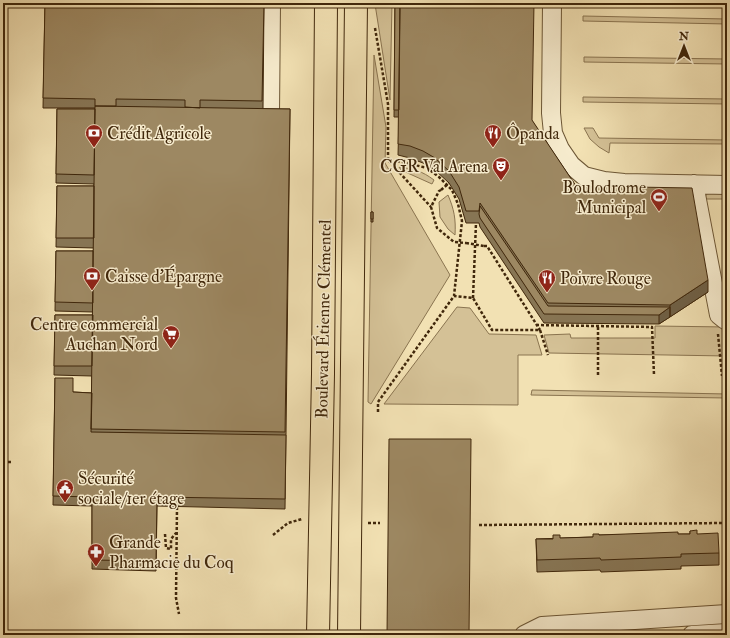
<svg xmlns="http://www.w3.org/2000/svg" width="730" height="638" viewBox="0 0 730 638" font-family="'IM FELL Double Pica',serif">
<style>
.green{fill:#d4c196;stroke:#8a7450}
.lines{fill:none;stroke-linecap:round;stroke-linejoin:round}
.minor-casing{stroke:#6c5635;stroke-width:20}
.major-casing{stroke:#40270b;stroke-width:24}
.path{stroke:#40270b;stroke-width:2.5;stroke-dasharray:3 2;stroke-linecap:butt}
.minor{stroke:#f7ecce;stroke-width:18}
.major{stroke:#f2e1b3;stroke-width:22}
.path-bridge{stroke:#40270b;stroke-width:2.5;stroke-dasharray:3 2;stroke-linecap:butt}
.wall{fill:#877554;stroke:#40270b}
.shaded-wall{fill:#6e5f45;stroke:#40270b}
.building{fill:#9d8862;stroke:#40270b}
.labels{text-anchor:middle;stroke-width:3;stroke-linejoin:round;paint-order:stroke}
.poi-label{font-size:17px;fill:#40270b;stroke:#f7ecce;text-anchor:start}
.street-label{font-size:17px;fill:#40270b;stroke:#f7ecce}
</style>
<rect width="100%" height="100%" fill="#f2e1b3"/>
<filter id="stains"><feTurbulence type="fractalNoise" baseFrequency=".005" numOctaves="4"/><feColorMatrix values="0 0 0 0 .2 0 0 0 0 .09 0 0 0 0 .02 0 0 0 .5 -.17"/></filter>
<radialGradient id="worn" r=".72"><stop offset=".6" stop-color="#630" stop-opacity="0"/><stop offset="1" stop-color="#630" stop-opacity=".3"/></radialGradient>
<path class="green" d="M375,3h17l-2,97 -15,-96z
M583,16l144,3v5l-144,-3z
M374,55l12,72 -1,36 65,112 -79,129 -3,-2z
M584,57l143,2v5l-143,-2z
M583,97l144,2v5l-144,-2z
M584,128h9l6,10 128,2v4l-117,-1 -1,10 -10,-6 -9,-8z
M399,167c15,2 23,4 35,13l-2,4 -31,-14z
M712,190h15v9h-23l2,-4z
M448,195c6,14 8,24 7,40l-7,-6 -8,-12 -1,-15z
M457,307l13,1 19,26 47,1 6,20h-24v50l-134,-1z
M655,326l72,1v29l-178,-3 -5,-18 26,-1 1,4h84z
M532,390l195,4v4l-196,-3z"/>
<g class="lines">
<g class="minor-casing">
<path id="minor" d="M552,3l-1,110 2,20 7,16 11,16 13,11 20,5 20,2 103,2
M270,114l1,-111
M694,184l25,131 5,4 3,2
M524,635l18,-9 185,-12
M692,635l35,-2"/>
</g>
<g class="major-casing">
<path id="major" d="M318,635l5,-261 3,-371
M349,635l7,-632"/>
</g>
<path class="path" d="M375,28l13,76v56l43,47
M397,161l14,3 16,4 12,9 13,13 6,14 4,17 -8,75
M441,190l-2,1 -8,16 6,21 17,14 12,1
M484,246h3l53,84
M473,298l3,-75
M536,325l116,2 2,48
M718,334l4,42
M598,375v-49
M378,412v-10l76,-106 19,2 19,32h48l8,25
M3,483l1,-21h7
M177,507l-1,91 3,16
M368,523h12
M479,525l248,-2
M165,534l1,14 5,1v-10l5,-6
M273,535l15,-12 14,-4"/>
<use href="#minor" class="minor"/>
<use href="#major" class="major"/>
<path class="path-bridge" d="M441,190l8,-7
M466,243l18,3"/>
</g>
<path class="wall" d="M45,3h219l-1,106h27l-4,326 -1,74 -128,-3 -1,65 -64,-2v-63l-39,-1 2,-127 18,14 19,1v-17l-38,-1 1,-60h38v-3l-38,-1 1,-60h37l1,-3 -38,-1 1,-61h37v-2l-38,-1 1,-74h38v-1h-52z
M395,3l137,118 44,65 132,106 -49,32 -115,-1 -64,-96 -1,-4h-13l-7,-24 -10,-16 -14,-13 -12,-7 -13,-5 -12,-3 1,-38h-5z
M371,212h2v10h-2z
M690,531l7,3 22,19v12l-38,1v3l-80,3 -1,-2 -63,2 -1,-33 57,-2 6,-2 91,-1z"/>
<path class="shaded-wall" d="M708,280v12l-38,25v-12z
M670,307v10l-11,7v-9z"/>
<path class="building" d="M45,3h219l-2,98 -62,-1v8l-15,-1v-7l-69,-1v7h-21v-7l-52,-1z
M395,3h5l-1,107h-5z
M400,3h134l-2,117 44,66 116,2 16,92 -38,25 -122,-2 -68,-100 -1,8h-13l-7,-24 -10,-16 -14,-13 -12,-7 -13,-5 -12,-2z
M95,106l195,3 -5,323 -194,-3z
M57,109h38l-1,66 -38,-1z
M57,186h37v52h-38z
M480,206l68,100 122,1 -11,8 -115,-1 -64,-96 -1,-4z
M371,212h2v7h-2z
M56,251h37v52l-38,-1z
M55,315h38l-1,51h-38z
M55,378h18v14l19,1 -1,39 195,3 -1,64 -128,-2 -1,64 -64,-1v-63l-39,-1z
M389,439h82l-2,196h-82z
M697,530v4l21,-1 1,20 -38,1v3l-80,3 -1,-2 -63,2 -1,-21h17v-4h7v3l33,-1v-3h6v1l79,-3v2h12v-3z"/>
<defs>
<g id="bank-pin" transform="scale(0.9)"><path d="M0 17L-7.5 6A9.5 9.5 0 1 1 7.5 6Z" fill="#8f2418" stroke="#f7ecce"/><path d="M-6-4H6V4H-6ZM0-2.3a2.3 2.3 0 1 0 0 4.6a2.3 2.3 0 1 0 0-4.6Z" fill="#fff"/></g>
<g id="restaurant-pin" transform="scale(0.9)"><path d="M0 17L-7.5 6A9.5 9.5 0 1 1 7.5 6Z" fill="#8f2418" stroke="#f7ecce"/><path d="M-5-6h1v4h1v-4h1v4h1v-4h1v5L-1.5 .5V6h-2V.5L-5-1ZM5-6V6H3V1.5H1.5Q1.5-4 5-6Z" fill="#fff"/></g>
<g id="theatre-pin" transform="scale(0.9)"><path d="M0 17L-7.5 6A9.5 9.5 0 1 1 7.5 6Z" fill="#8f2418" stroke="#f7ecce"/><path d="M-5-5.5Q0-4 5-5.5V0Q5 5 0 6Q-5 5-5 0ZM-3.3-2.5H-1v1.5H-3.3ZM1-2.5H3.3v1.5H1ZM-2.8 1Q0 5.5 2.8 1Z" fill="#fff"/></g>
<g id="stadium-pin" transform="scale(0.9)"><path d="M0 17L-7.5 6A9.5 9.5 0 1 1 7.5 6Z" fill="#8f2418" stroke="#f7ecce"/><path d="M0-5a6.5 5 0 1 0 0 10a6.5 5 0 1 0 0-10ZM-3.5-1.8h7v3.6h-7Z" fill="#fff"/></g>
<g id="supermarket-pin" transform="scale(0.9)"><path d="M0 17L-7.5 6A9.5 9.5 0 1 1 7.5 6Z" fill="#8f2418" stroke="#f7ecce"/><path d="M-6-5.5h2.5l.6 2H6L4.5 2H-2.5L-4.4-4H-6ZM-1.5 3.2a1.3 1.3 0 1 0 .1 0ZM3 3.2a1.3 1.3 0 1 0 .1 0Z" fill="#fff"/></g>
<g id="civic-pin" transform="scale(0.9)"><path d="M0 17L-7.5 6A9.5 9.5 0 1 1 7.5 6Z" fill="#8f2418" stroke="#f7ecce"/><path d="M-.6-6.5H3V-4.5H.6V-3L4-1V1h2V6H-6V1h2V-1L-.6-3ZM-1.2 2.5V6h2.4V2.5Z" fill="#fff"/></g>
<g id="pharmacy-pin" transform="scale(0.9)"><path d="M0 17L-7.5 6A9.5 9.5 0 1 1 7.5 6Z" fill="#8f2418" stroke="#f7ecce"/><path d="M-2-6h4v4h4v4h-4v4h-4v-4h-4v-4h4Z" fill="#fff"/></g>
</defs>
<g fill-rule="evenodd">
<use href="#bank-pin" x="94" y="133"/>
<use href="#restaurant-pin" x="493" y="133"/>
<use href="#theatre-pin" x="501" y="166"/>
<use href="#stadium-pin" x="659" y="197"/>
<use href="#bank-pin" x="92" y="276"/>
<use href="#restaurant-pin" x="547" y="278"/>
<use href="#supermarket-pin" x="171" y="334"/>
<use href="#civic-pin" x="65" y="488"/>
<use href="#pharmacy-pin" x="96" y="552"/>
</g>
<g class="labels">
<g class="poi-label">
<text x="107" y="139">Crédit Agricole</text>
<text x="506" y="139">Ôpanda</text>
<text x="488" y="172" text-anchor="end">CGR Val Arena</text>
<text x="646" y="193" text-anchor="end">Boulodrome<tspan x="646" dy="20">Municipal</tspan></text>
<text x="105" y="282">Caisse d'Épargne</text>
<text x="560" y="284">Poivre Rouge</text>
<text x="158" y="330" text-anchor="end">Centre commercial<tspan x="158" dy="20">Auchan Nord</tspan></text>
<text x="78" y="484">Sécurité<tspan x="78" dy="20">sociale/1er étage</tspan></text>
<text x="109" y="548">Grande<tspan x="109" dy="20">Pharmacie du Coq</tspan></text>
</g>
<g class="street-label">
<text transform="translate(323 319) rotate(-89)" y="6">Boulevard Étienne Clémentel</text>
</g>
</g>
<rect width="730" height="638" fill="none" stroke="#f2e1b3" stroke-width="16"/>
<rect x="4" y="4" width="722" height="630" fill="none" stroke="#40270b" stroke-width="2"/>
<rect x="8" y="8" width="714" height="622" fill="none" stroke="#40270b"/>
<g transform="translate(684 46)" stroke="#f7ecce" stroke-width="3" paint-order="stroke">
<path d="M0-3L7 15L0 10L-7 15Z" fill="#40270b"/>
<text y="-6" font-size="11" font-weight="bold" text-anchor="middle" fill="#40270b">N</text>
</g>
<rect width="100%" height="100%" filter="url(#stains)"/>
<rect width="100%" height="100%" fill="url(#worn)"/>
</svg>
